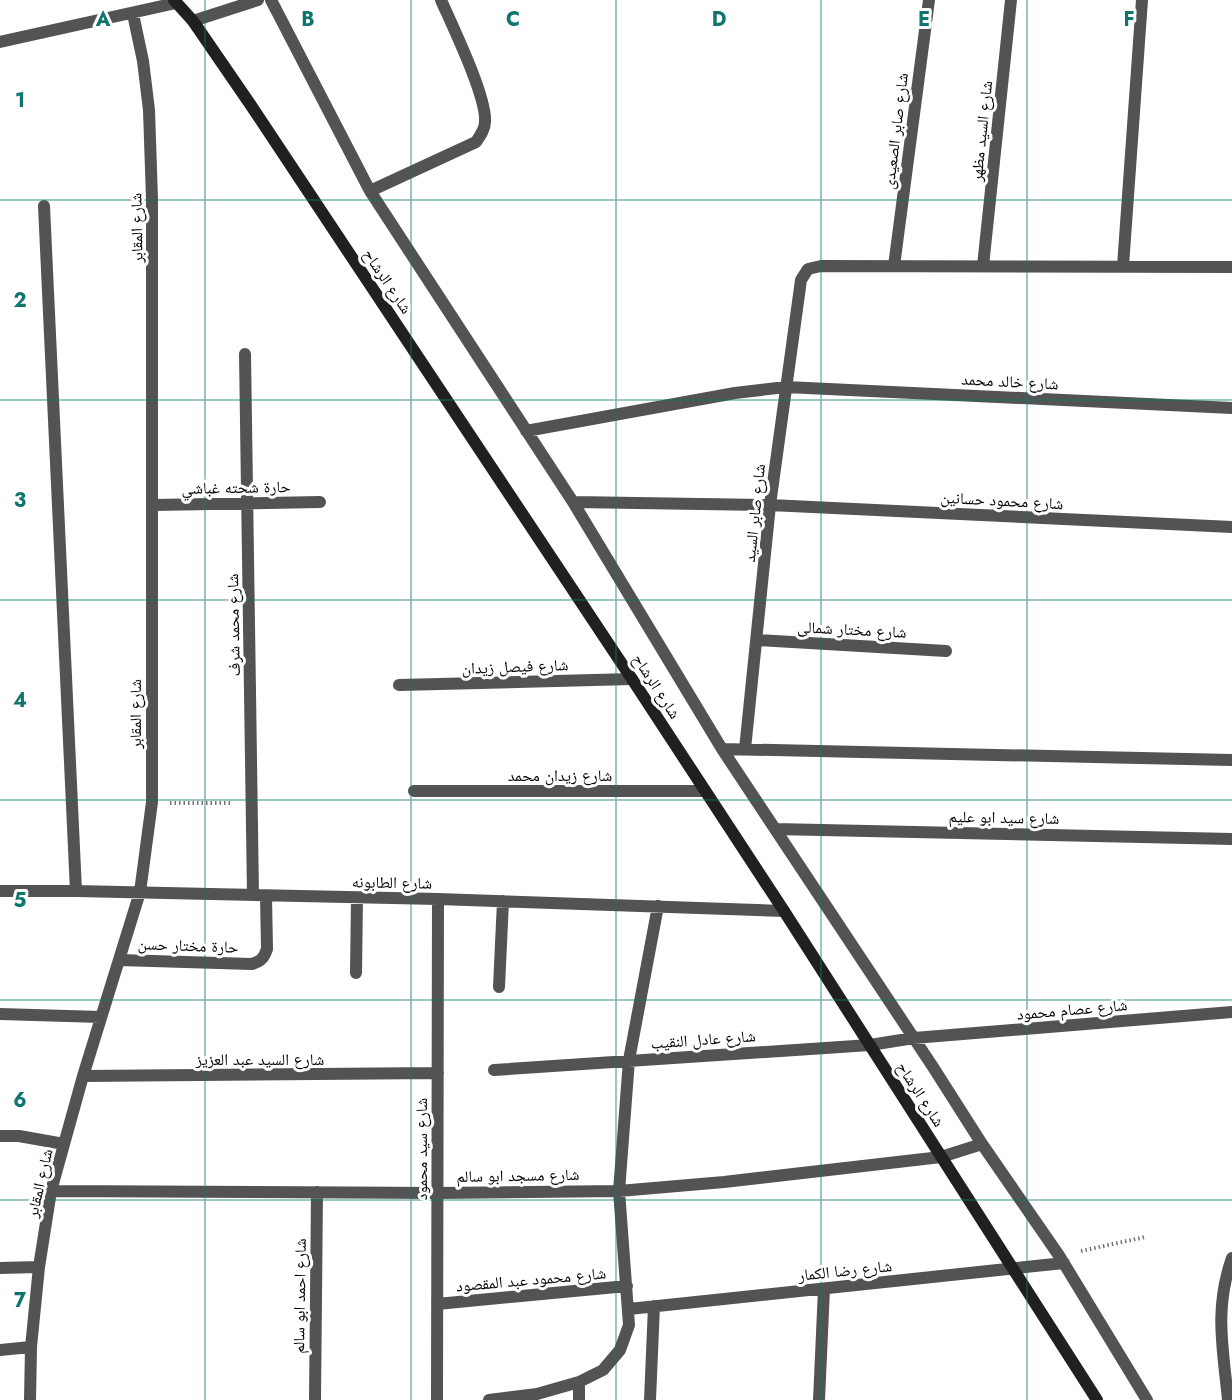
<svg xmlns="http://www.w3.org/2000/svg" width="1232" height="1400" viewBox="0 0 1232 1400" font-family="Jost,'Noto Naskh Arabic',sans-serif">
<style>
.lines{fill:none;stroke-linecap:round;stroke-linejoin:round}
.path{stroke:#757575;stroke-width:4;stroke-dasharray:1.5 3;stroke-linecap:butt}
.street{stroke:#535353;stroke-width:12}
.secondary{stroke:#202020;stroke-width:12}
.grid{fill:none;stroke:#0f766e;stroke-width:1.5;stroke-opacity:0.55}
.labels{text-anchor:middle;stroke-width:6;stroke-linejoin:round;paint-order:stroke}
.street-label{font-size:16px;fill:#000;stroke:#fff}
.grid-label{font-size:20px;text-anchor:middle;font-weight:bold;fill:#0f766e;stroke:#fff;stroke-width:6;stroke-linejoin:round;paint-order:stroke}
</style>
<rect width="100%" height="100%" fill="#fff"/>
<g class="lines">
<path class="path" d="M170,803h62
M1081,1251l64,-14"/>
<path class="street" d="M271,0l99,191 203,311 149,247 211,318 49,77 78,113 87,143
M193,21l65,-21
M0,42l176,-39
M370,191l106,-49c4,-6 9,-13 9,-20 2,-25 -33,-97 -44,-122
M44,206l32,685
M894,266l35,-266
M983,266l28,-266
M1123,266l19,-266
M245,354l8,541
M526,431l209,-38 51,-6 446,21
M573,502l197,3 462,22
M153,505l167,-3
M757,640l189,11
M399,685l233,-6
M722,749l510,11
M745,749l25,-244 31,-225 7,-11 13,-3 411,1
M414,791h291
M775,829l457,10
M0,891h76l362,8 346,12
M119,960l133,4c9,-3 12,-6 15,-15l-1,-53
M356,973l1,-75
M499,987l4,-86
M0,1014l101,3
M494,1070l376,-25 44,-7 318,-26
M83,1076l355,-3
M0,1136h19l45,8
M51,1191l387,2 181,-2 105,-9 217,-25 41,-13
M0,1268l39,-1
M437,1304l190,-18
M629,1309l435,-46
M0,1350l31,-3
M30,1400l1,-53 8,-80 12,-76 32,-115 57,-184 12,-90v-603l-3,-89 -6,-49 -10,-47
M315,1400l2,-208
M437,1400l1,-501
M489,1400l48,-6 42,-12 24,-12 17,-20 9,-25 -10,-134 10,-131 29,-154
M579,1400v-18
M650,1400l4,-94
M819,1400l5,-111
M1228,1400c-5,-52 -14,-91 4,-142"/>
<path class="secondary" d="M174,0l19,21 57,83 382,575 152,232 313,489"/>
</g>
<path class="grid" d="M205,0v1400M411,0v1400M616,0v1400M821,0v1400M1027,0v1400M0,200h1232M0,400h1232M0,600h1232M0,800h1232M0,1000h1232M0,1200h1232"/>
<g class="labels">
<g class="street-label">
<text transform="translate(895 131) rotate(-83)" y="6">شارع صابر الصعيدى</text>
<text transform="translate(981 131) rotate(-84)" y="6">شارع السيد مظهر</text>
<text transform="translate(136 228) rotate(-91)" y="6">شارع المقابر</text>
<text transform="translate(388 281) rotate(56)" y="6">شارع الرشاح</text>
<text transform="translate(1010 381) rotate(3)" y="6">شارع خالد محمد</text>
<text transform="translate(236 487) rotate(-1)" y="6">حارة شحته غباشي</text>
<text transform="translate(1002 500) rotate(3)" y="6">شارع محمود حسانين</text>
<text transform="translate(754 513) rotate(-84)" y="6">شارع صابر السيد</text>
<text transform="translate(233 625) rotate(-91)" y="6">شارع محمد شرف</text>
<text transform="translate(852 629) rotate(3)" y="6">شارع مختار شمالى</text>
<text transform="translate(515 666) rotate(-2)" y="6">شارع فيصل زيدان</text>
<text transform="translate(657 686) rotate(57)" y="6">شارع الرشاح</text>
<text transform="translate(135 714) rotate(-90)" y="6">شارع المقابر</text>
<text x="560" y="781">شارع زيدان محمد</text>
<text transform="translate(1004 817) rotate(1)" y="6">شارع سيد ابو عليم</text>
<text transform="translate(392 882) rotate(1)" y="6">شارع الطابونه</text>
<text transform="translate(188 945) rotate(2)" y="6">حارة مختار حسن</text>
<text transform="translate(1072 1009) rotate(-5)" y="6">شارع عصام محمود</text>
<text transform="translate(703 1039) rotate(-4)" y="6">شارع عادل النقيب</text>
<text x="260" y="1065">شارع السيد عبد العزيز</text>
<text transform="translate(921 1094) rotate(57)" y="6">شارع الرشاح</text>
<text transform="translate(421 1149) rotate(-90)" y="6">شارع سيد محمود</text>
<text transform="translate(518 1175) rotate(-1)" y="6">شارع مسجد ابو سالم</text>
<text transform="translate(39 1183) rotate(-77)" y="6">شارع المقابر</text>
<text transform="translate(845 1270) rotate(-6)" y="6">شارع رضا الكمار</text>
<text transform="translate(531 1279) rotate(-5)" y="6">شارع محمود عبد المقصود</text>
<text transform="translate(299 1296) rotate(-89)" y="6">شارع احمد ابو سالم</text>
</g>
</g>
<g class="grid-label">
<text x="103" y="26">A</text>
<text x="308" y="26">B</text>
<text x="513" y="26">C</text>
<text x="719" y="26">D</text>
<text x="924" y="26">E</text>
<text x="1129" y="26">F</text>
<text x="20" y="107">1</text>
<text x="20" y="307">2</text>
<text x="20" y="507">3</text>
<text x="20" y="707">4</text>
<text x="20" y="907">5</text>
<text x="20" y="1107">6</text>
<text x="20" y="1307">7</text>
</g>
</svg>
